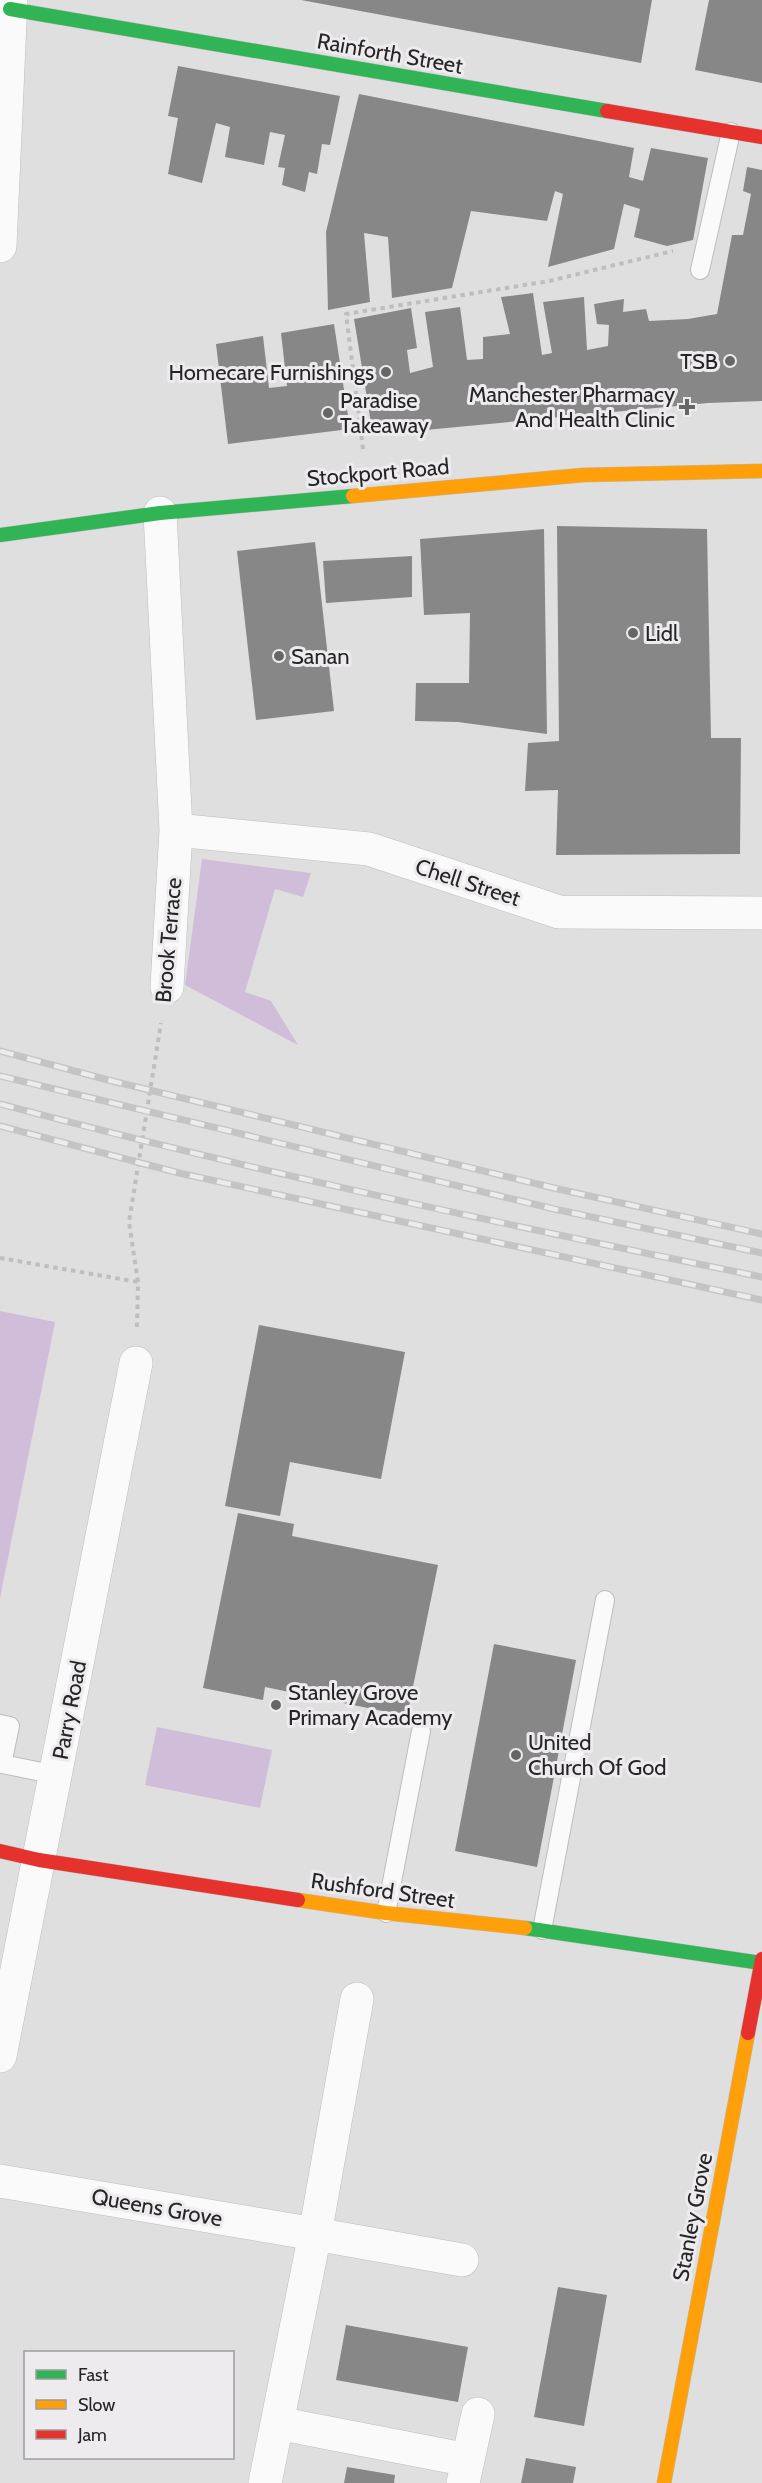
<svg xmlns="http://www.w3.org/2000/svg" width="762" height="2483" viewBox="0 0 762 2483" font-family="Cabin,sans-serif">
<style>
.green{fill:#cfbdd9}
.building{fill:#878787}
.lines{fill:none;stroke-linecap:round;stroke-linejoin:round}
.lane-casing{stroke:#bdbdbd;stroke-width:20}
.street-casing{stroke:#bdbdbd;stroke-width:34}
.fast-casing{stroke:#bdbdbd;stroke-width:15}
.slow-casing{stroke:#bdbdbd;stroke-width:15}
.jam-casing{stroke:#bdbdbd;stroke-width:15}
.path{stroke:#bfbebf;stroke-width:4;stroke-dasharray:4.5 4.5;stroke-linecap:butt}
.lane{stroke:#fafafa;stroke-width:18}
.street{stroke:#fafafa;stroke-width:33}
.fast{stroke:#30b455;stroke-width:14}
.slow{stroke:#ff9f0a;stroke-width:14}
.jam{stroke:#e5322d;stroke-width:14}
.rail-casing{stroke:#c5c4c5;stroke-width:7}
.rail{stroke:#edebee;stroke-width:4.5;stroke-dasharray:14;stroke-linecap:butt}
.poi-dot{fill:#676667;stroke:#edebee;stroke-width:2}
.labels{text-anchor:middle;stroke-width:6;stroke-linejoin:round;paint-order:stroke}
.street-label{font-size:22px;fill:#262526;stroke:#edebee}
.poi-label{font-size:22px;fill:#262526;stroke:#edebee;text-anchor:start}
</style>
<rect width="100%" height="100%" fill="#e0dfe0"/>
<path class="green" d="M202,859l109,14 -8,24 -28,-8 -30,103 26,9 27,44 -113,-60z
M0,1311l55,11 -55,276z
M157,1727l115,23 -12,58 -115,-23z"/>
<path class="building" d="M301,0h351l-11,63z
M709,0h53v83l-67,-13z
M178,66l162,30 -10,49 -8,-1 -5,30 -8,-2 -4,20 -23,-7 3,-17 -7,-1 7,-32 -15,-3 -6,33 -39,-8 5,-30 -14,-4 -14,60 -34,-9 10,-56 -10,-2z
M359,94l275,54 -5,29 14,4 8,-33 57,10 -15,82 -26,6 -33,-9 6,-28 -16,-5 -10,45 -66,18 15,-73 -8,-3 -8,30 -76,-10 -19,77 -60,10 -4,-61 -24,-4 6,69 -42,8 -2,-78z
M747,167l15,3v231l-54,2 -335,32 -19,-116 57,-11 6,40 -10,2 3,23 23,-6 -8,-55 35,-5 7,53 16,-1v-22l27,-3 -9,-37 32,-4 9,62 10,-2 -9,-51 41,-5 3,53 21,-4 1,-21 -12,-1 -3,-20 30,-5 -1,13 23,-3 3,12 39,-2 29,-5 15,-79h11l8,-41 -8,-3z
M334,324l16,105 -122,15 -12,-100 47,-8 6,52 18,-2 -6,-53z
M557,526l150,3 4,209h30l-1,116 -184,1 2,-65 -33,1 3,-48 31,-2z
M544,529l3,205 -89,-12 -43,-1 1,-38h53l1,-70 -46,2 -4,-76z
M315,542l19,169 -78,9 -19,-169z
M412,556v41l-86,6 -3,-42z
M259,1325l146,27 -24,127 -91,-17 -10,54 -55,-10z
M238,1513l56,11 -2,12 146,29 -31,151 -142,-29 -2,13 -60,-12z
M494,1644l82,16 -39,207 -82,-16z
M558,2287l49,8 -23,131 -50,-9z
M346,2325l122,22 -10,55 -122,-22z
M526,2458l50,9 -3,16h-52z
M347,2467l48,8 -1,8h-50z"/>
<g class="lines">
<g class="lane-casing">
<path id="lane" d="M700,270l31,-138
M0,1724l10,2 -8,38 55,11
M386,1913l35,-182
M542,1930l63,-330"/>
</g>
<g class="street-casing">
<path id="street" d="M0,246l11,-246
M160,513l16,317 -9,157
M176,830l193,19 190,63 203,1
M357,1999l-42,235 147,26
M0,2056l136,-693
M0,2181l315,53 -50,249
M277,2423l191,37
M463,2483l15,-69"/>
</g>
<g class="fast-casing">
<path id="fast" d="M10,9l597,102
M0,535l160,-22 193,-17
M525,1928l236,35"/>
</g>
<g class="slow-casing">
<path id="slow" d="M353,496l230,-21 179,-4
M298,1900l88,13 139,15
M664,2483l84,-450"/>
</g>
<g class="jam-casing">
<path id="jam" d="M607,111l155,26
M0,1851l39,9 259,40
M748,2033l14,-74"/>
</g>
<path class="path" d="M363,449l-17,-135 203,-33 124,-30
M0,1258l138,24
M137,1327l1,-45 -9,-60 32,-199"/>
<use href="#lane" class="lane"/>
<use href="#street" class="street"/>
<use href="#fast" class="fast"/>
<use href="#slow" class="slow"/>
<use href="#jam" class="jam"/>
<g class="rail-casing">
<path id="rail" d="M0,1051l108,29 450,109 204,45
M0,1076l554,133 208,44
M0,1104c252,67 507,121 762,173
M0,1126l179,47 583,127"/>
</g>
<use href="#rail" class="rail"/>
</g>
<g class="poi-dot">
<circle cx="730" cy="361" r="6"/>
<circle cx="386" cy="372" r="6"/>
<path d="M684 398h6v6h6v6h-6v6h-6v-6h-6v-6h6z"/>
<circle cx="328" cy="413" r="6"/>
<circle cx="633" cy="633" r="6"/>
<circle cx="279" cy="656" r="6"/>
<circle cx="276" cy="1705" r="6"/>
<circle cx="516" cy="1755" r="6"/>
</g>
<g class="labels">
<g class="street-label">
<text transform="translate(390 53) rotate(10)" y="8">Rainforth Street</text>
<text transform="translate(378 472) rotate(-5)" y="8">Stockport Road</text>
<text transform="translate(468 882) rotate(18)" y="8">Chell Street</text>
<text transform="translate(168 940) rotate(-85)" y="8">Brook Terrace</text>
<text transform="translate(69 1710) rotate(-79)" y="8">Parry Road</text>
<text transform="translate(383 1890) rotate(8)" y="8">Rushford Street</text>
<text transform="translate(157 2207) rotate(10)" y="8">Queens Grove</text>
<text transform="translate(692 2217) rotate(-79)" y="8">Stanley Grove</text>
</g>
<g class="poi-label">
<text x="718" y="369" text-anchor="end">TSB</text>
<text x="374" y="380" text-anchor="end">Homecare Furnishings</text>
<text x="675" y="402" text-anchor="end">Manchester Pharmacy<tspan x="675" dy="25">And Health Clinic</tspan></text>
<text x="340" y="408">Paradise<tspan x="340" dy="25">Takeaway</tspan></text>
<text x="645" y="641">Lidl</text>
<text x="291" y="664">Sanan</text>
<text x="288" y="1700">Stanley Grove<tspan x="288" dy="25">Primary Academy</tspan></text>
<text x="528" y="1750">United<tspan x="528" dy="25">Church Of God</tspan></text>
</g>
</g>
<rect x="24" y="2351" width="210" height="108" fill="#edebee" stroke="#9d9c9e" stroke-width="1.5"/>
<rect x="36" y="2370" width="30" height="9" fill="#30b455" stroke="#9d9c9e" stroke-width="1.5"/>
<text x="78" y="2381" font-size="18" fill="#262526">Fast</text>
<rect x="36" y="2400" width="30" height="9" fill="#ff9f0a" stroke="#9d9c9e" stroke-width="1.5"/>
<text x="78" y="2411" font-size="18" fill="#262526">Slow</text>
<rect x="36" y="2430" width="30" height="9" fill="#e5322d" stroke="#9d9c9e" stroke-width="1.5"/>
<text x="78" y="2441" font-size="18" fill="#262526">Jam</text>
</svg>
